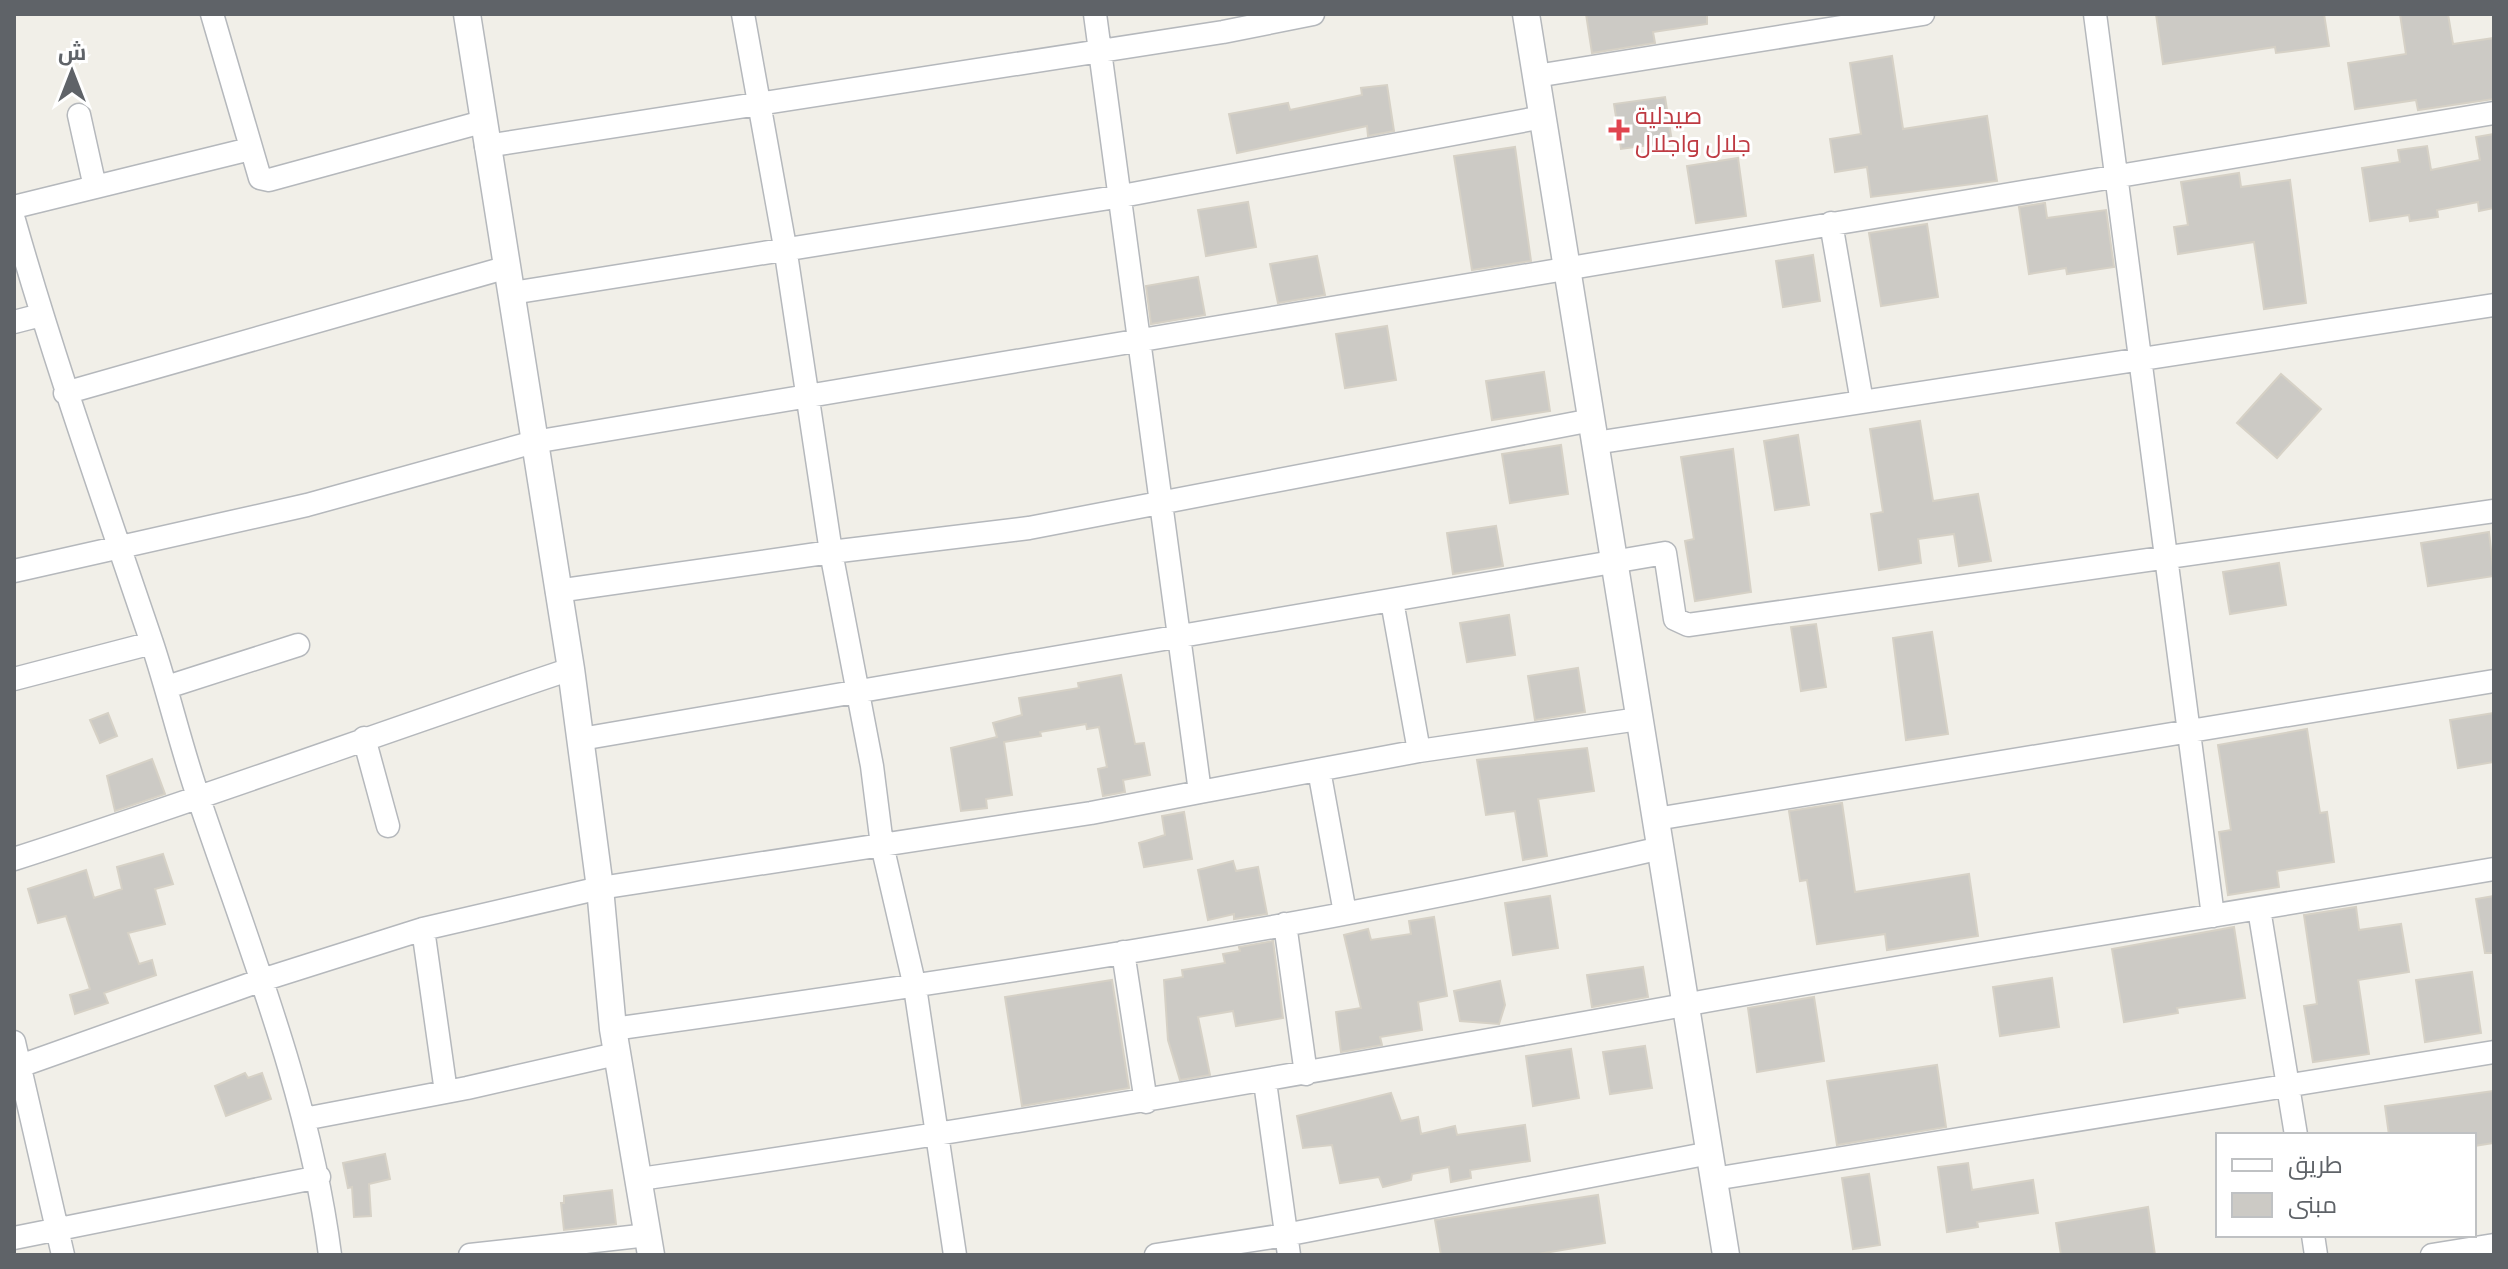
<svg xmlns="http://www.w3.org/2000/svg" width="2508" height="1269" viewBox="0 0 2508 1269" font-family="'Roboto Condensed',Cairo,sans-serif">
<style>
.building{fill:#cccac5;stroke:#d6d1c6;stroke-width:2}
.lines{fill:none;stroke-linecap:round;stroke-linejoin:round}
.minor-casing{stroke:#b5b8bc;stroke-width:25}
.tertiary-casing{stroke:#b5b8bc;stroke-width:29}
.minor{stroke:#fff;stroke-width:22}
.tertiary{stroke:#fff;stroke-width:26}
.health-dot{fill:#e0444e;stroke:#fff;stroke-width:3}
.labels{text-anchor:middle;stroke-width:6;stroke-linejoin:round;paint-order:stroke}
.health-label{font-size:24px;fill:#be3a42;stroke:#fff;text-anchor:start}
</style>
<rect width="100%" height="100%" fill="#f1efe8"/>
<path class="building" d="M1586,14h121v10l-54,8 2,11 -63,10z
M2156,14h168l5,32 -53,7 -1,-6 -112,17z
M2400,14h48l5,30 41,-6v61l-76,11 -2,-10 -61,9 -7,-46 58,-9z
M1892,56l11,73 84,-13 10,65 -126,16 -4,-30 -32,5 -5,-33 31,-5 -11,-71z
M1387,85l7,46 -26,5 -1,-10 -130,27 -8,-39 59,-11 2,7 72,-15 -1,-7z
M1665,97l7,45 -51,7 -7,-45z
M2494,134v74l-15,3 -1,-9 -41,8 1,7 -28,4 -1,-6 -39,6 -8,-53 38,-6 -2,-12 29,-4 4,24 49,-10 -4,-23z
M1515,147l16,114 -59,9 -18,-114z
M1738,158l8,58 -50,7 -9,-57z
M2239,173l2,14 49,-7 16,123 -42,6 -10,-67 -76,12 -4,-27 14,-2 -7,-43z
M1248,202l8,45 -50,9 -8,-46z
M2045,203l2,15 59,-8 8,57 -47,7 -1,-6 -37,6 -10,-67z
M1927,224l11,73 -57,9 -12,-73z
M1813,255l7,46 -37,6 -7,-46z
M1317,256l8,39 -47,8 -8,-39z
M1198,277l7,38 -54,9 -5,-38z
M1387,326l9,54 -51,8 -9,-54z
M1544,372l6,39 -58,9 -6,-39z
M2281,374l40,35 -44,49 -40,-35z
M1920,421l13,80 45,-7 13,67 -32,5 -5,-32 -36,5 3,24 -42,7 -8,-56 12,-2 -13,-83z
M1798,435l11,70 -34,5 -11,-69z
M1561,445l7,49 -58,9 -8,-49z
M1733,449l18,143 -56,9 -10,-60 9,-2 -13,-82z
M1496,526l7,40 -50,8 -6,-41z
M2489,532l5,44 -66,10 -7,-43z
M2279,563l7,42 -56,9 -7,-42z
M1509,615l6,40 -48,7 -7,-39z
M1816,624l10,63 -25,4 -10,-64z
M1932,632l16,102 -42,6 -13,-102z
M1578,668l7,44 -50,8 -7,-44z
M1121,675l14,69 9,-1 6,32 -27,5 2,12 -22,4 -5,-27 9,-2 -8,-40 -12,2 -1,-5 -46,8 1,4 -37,6 8,53 -26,4 1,9 -26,3 -10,-63 46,-11 -4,-14 29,-8 -3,-17 60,-10 -1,-5z
M108,713l9,23 -17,7 -10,-23z
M2494,713v49l-36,6 -8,-48z
M2307,729l13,84 7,-1 7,50 -57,9 2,16 -51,8 -9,-63 12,-2 -13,-85z
M1587,748l7,43 -56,8 9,57 -24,4 -8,-49 -29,4 -9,-55z
M152,759l13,35 -50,17 -8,-35z
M1842,803l13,89 114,-18 9,62 -91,14 -2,-16 -68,10 -10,-64 -7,1 -11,-70z
M1184,812l8,47 -48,8 -5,-24 26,-8 -3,-19z
M163,854l10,30 -18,5 10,35 -37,9 11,31 13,-4 4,15 -52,18 4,10 -33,11 -5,-19 20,-6 -24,-73 -28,7 -10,-34 58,-19 8,28 28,-9 -5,-22z
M1233,861l3,10 22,-4 9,47 -33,5v-5l-26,6 -10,-50z
M1550,896l8,52 -45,7 -8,-52z
M2494,896v57h-9l-9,-54z
M2356,907l3,23 42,-6 8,48 -51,8 11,74 -56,8 -9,-56 13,-2 -13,-89z
M1434,917l13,79 -29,6 4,28 -42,7 2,8 -41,7 -5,-40 25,-4 -17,-73 24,-6 3,11 40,-6 -2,-13z
M2234,927l11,71 -68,10 1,5 -54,9 -12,-73z
M1273,941l10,77 -47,8 -3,-15 -35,6 12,58 -30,5 -12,-40 -4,-60 19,-3 -1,-7 43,-7 -2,-9 17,-3 -1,-4z
M1643,967l5,30 -56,10 -5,-32z
M2472,972l9,61 -56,9 -9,-62z
M2052,978l7,49 -59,9 -7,-49z
M1112,980l17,108 -107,18 -17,-109z
M1500,981l5,24 -6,19 -39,-3 -6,-30z
M1814,997l10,64 -67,11 -9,-64z
M1645,1046l7,42 -42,6 -7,-42z
M1571,1049l8,49 -46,8 -7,-50z
M1937,1065l9,62 -109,18 -10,-64z
M245,1073l3,5 14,-5 9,26 -45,17 -11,-30z
M2494,1091v52l-20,3v-11h-85l-4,-29z
M1391,1093l10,28 17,-4 3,17 34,-8 2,9 68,-10 5,36 -60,9 1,8 -20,4 -2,-15 -37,7 -1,6 -28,7 -4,-10 -39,6 -8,-38 -29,3 -6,-32z
M385,1154l5,25 -21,5 2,32 -17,1 -2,-30 -4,1 -5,-25z
M1968,1163l4,27 61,-10 5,33 -61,9 1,5 -31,5 -9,-65z
M1869,1174l11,71 -27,4 -11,-71z
M612,1190l4,34 -52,6 -3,-27h3v-7z
M1598,1195l7,48 -73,12h-91l-6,-35z
M2148,1207l7,48h-94l-5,-32z"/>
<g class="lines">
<g class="minor-casing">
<path id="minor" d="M212,14l48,164 9,2 213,-58
M743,14l42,233 46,305 41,214 10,79 33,142 40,268
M1095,14l105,778 219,-41 220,-32
M2095,14l118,902
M1536,76l387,-62
M79,115l16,72
M486,146l737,-114 90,-18
M14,207l236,-58
M14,220c41,144 91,284 139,426 17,52 29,105 47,156 51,150 110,296 130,453
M1831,223l31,179
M512,293l610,-97 421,-79
M14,322l27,-7
M65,393l443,-126
M1595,443l899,-138
M14,571l293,-66 227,-63 1960,-329
M557,591l274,-39 198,-24 563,-108
M1392,601l27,150
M14,679l138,-36
M167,687l131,-42
M364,738l24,88
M581,739l1084,-186 10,66 13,6 806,-114
M1319,770l26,143
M1656,819l838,-138
M14,859c187,-60 371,-128 557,-190
M2259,909l37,226
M1285,924l21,150
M423,929l23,163
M1123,952l23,150
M613,1029c351,-49 702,-101 1048,-181
M14,1042l49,213
M20,1066l242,-86 161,-51 177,-41 491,-75 109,-21
M1265,1082l24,173
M304,1119l163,-31 149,-34
M640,1179c350,-50 696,-111 1044,-174 269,-49 540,-90 810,-136
M1714,1179l780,-127
M2313,1235l3,20
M14,1238l305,-61
M470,1255l178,-20
M1156,1255l129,-20 425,-82
M2432,1255l62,-10"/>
</g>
<g class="tertiary-casing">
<path id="tertiary" d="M467,14l104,655 29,219 13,141 38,226
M1526,14l200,1241"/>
</g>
<use href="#minor" class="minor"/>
<use href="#tertiary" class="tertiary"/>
</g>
<path class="health-dot" d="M1615 118h8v8h8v8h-8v8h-8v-8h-8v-8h8z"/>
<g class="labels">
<g class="health-label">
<text x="1635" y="124">صيدلية<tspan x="1635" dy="28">جلال واجلال</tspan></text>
</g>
</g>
<rect width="2508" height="1269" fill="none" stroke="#5f6368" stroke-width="32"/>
<rect x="2216" y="1133" width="260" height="104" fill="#ffffff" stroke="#bfc1c3" stroke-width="2"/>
<rect x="2232" y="1159" width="40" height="12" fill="#ffffff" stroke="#bfc1c3" stroke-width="2"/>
<text x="2288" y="1173" font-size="24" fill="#5f6368">طريق</text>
<rect x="2232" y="1193" width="40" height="24" fill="#cccac5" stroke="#bfc1c3" stroke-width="2"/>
<text x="2288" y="1213" font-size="24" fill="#5f6368">مبنى</text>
<g transform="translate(72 72)" stroke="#ffffff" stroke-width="6" paint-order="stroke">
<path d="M0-6L14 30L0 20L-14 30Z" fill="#5f6368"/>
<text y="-12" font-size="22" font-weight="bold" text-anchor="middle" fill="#5f6368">ش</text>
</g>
</svg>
